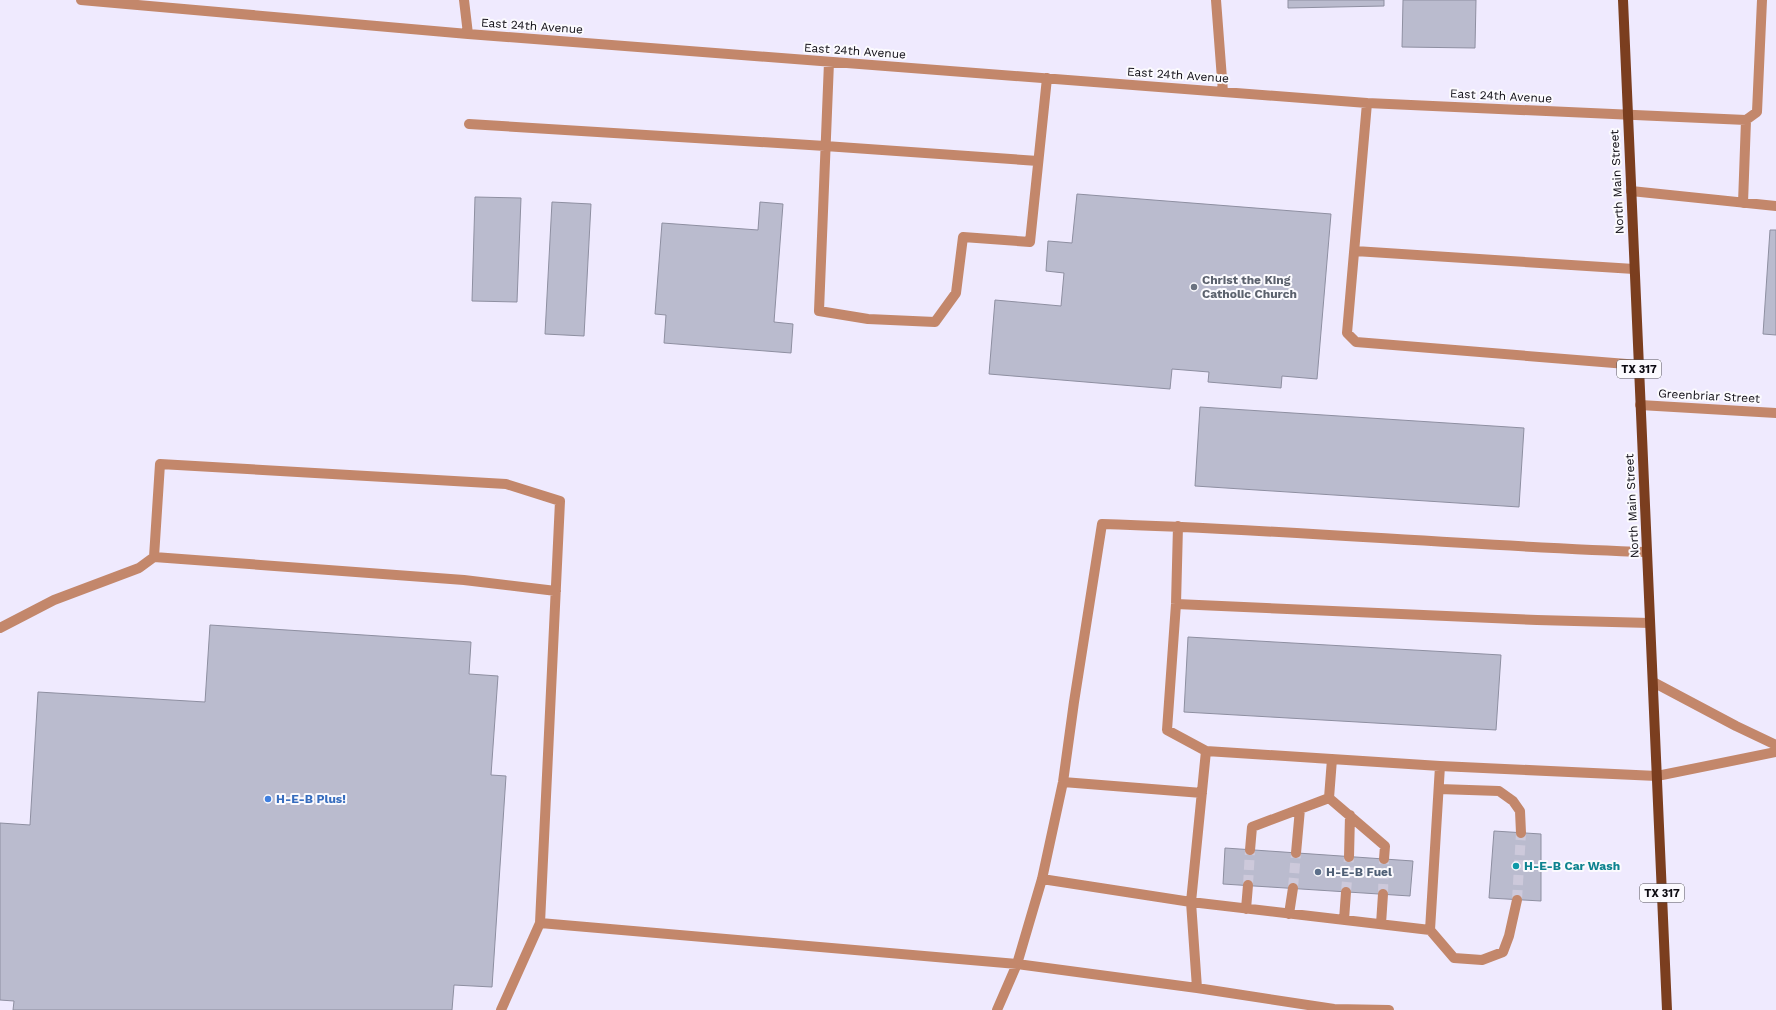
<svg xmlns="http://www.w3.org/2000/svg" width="1776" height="1010" viewBox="0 0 1776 1010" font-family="'Work Sans',sans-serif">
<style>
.building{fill:#babbce;stroke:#8e8fa1}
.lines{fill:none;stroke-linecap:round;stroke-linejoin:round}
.minor-tunnel{stroke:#cdc9db;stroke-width:10;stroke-dasharray:10 5;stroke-linecap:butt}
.minor{stroke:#c3876b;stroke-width:10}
.major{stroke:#7b3e1f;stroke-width:10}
.worship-dot{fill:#6b7280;stroke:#fbfafe;stroke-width:1.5}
.shop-dot{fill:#3f7fe0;stroke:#fbfafe;stroke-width:1.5}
.culture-dot{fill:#0f9aa8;stroke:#fbfafe;stroke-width:1.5}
.service-dot{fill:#5c6f8a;stroke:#fbfafe;stroke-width:1.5}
.labels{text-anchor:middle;stroke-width:4;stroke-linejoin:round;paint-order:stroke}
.shield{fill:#fbfafe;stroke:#545359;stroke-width:1}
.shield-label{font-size:11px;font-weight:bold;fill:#0d0b12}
.street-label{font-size:12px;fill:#0d0b12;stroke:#fbfafe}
.worship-label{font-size:12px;font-weight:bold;fill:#5b616d;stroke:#fbfafe;text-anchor:start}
.shop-label{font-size:12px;font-weight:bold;fill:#366cbe;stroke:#fbfafe;text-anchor:start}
.culture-label{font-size:12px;font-weight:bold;fill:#0d838f;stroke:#fbfafe;text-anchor:start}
.service-label{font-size:12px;font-weight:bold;fill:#4e5e75;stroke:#fbfafe;text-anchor:start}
</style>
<rect width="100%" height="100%" fill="#efeafe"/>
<path class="building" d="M1288,0h96v6l-96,2z
M1403,0h73l-1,48 -73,-1z
M1077,194l254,20 -14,165 -35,-3 -1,12 -73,-6 1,-10 -37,-3 -2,20 -181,-15 6,-74 66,6 3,-33 -18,-2 2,-30 24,2z
M475,197l46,1 -4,104 -45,-1z
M552,202l39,2 -7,132 -39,-2z
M760,202l23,2 -9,118 19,2 -2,29 -127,-10 2,-28 -11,-1 7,-91 96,7z
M1770,230h6v105l-13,-1z
M1200,407l324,21 -5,79 -324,-21z
M210,625l261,17 -2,32 29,2 -7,99 15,1 -14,211 -38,-2 -2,25h-439l1,-9 -14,-1v-177l30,2 8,-133 167,10z
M1188,637l313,18 -5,75 -312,-18z
M1494,831l47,3v67l-52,-3z
M1225,848l188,13 -3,35 -187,-12z"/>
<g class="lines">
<path class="minor-tunnel" d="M1248,885l2,-35
M1293,888l3,-35
M1346,892l3,-35
M1383,894l1,-35
M1517,900l4,-67"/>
<path class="minor" d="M81,0l387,34 899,69 379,17 11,-8 5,-112
M464,0l4,34
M1216,0l7,92
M829,62l-10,249 49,8 67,3 21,-29 7,-56 67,5 17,-164
M1367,103l-20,230 9,9 283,23
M469,124l356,22 213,15
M1631,191l145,15
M1743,203l3,-83
M1355,251l279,18
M1640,405l136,8
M1178,526l-2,78 -9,126 39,21 234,15 217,10 119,-24
M154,557l310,23 92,11
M1176,604l361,16 113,3
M0,628l54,-28 85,-32 15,-11 6,-93 346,20 54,17 -20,422 477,41 180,24 137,21 55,1
M1653,682l83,44 40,19
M1332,759l-3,39 56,48 -1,13
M1063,782l139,11
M1439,789l60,2 14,10 7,10 1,22
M1250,850l2,-23 77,-29
M1296,853l4,-44
M1349,857l1,-42
M1042,879l149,23 15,-151
M1246,909l2,-24
M1289,914l4,-26
M1344,920l2,-28
M1381,924l2,-30
M1430,930l24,28 28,2 21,-8 6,-16 8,-36
M1197,988l-6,-86 239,28 10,-164
M501,1010l39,-87
M997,1010l20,-46 25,-85 21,-97 11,-80 28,-178c181,5 363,22 545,28"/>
<path class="major" d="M1623,0l44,1010"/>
</g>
<circle class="worship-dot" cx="1194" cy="287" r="4"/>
<circle class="shop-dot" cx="268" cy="799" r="4"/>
<circle class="culture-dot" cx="1516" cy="866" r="4"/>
<circle class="service-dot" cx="1318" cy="872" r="4"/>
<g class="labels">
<g class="shield">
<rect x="1617" y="360" width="44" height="18" rx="3"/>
<rect x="1640" y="884" width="44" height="18" rx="3"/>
</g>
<g class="shield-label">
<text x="1639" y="373">TX 317</text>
<text x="1662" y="897">TX 317</text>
</g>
<g class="street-label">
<text transform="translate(532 26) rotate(4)" y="4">East 24th Avenue</text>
<text transform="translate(855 51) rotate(4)" y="4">East 24th Avenue</text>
<text transform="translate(1178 75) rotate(4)" y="4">East 24th Avenue</text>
<text transform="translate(1501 96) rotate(3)" y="4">East 24th Avenue</text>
<text transform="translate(1617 182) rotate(-93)" y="4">North Main Street</text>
<text transform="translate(1709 396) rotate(3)" y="4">Greenbriar Street</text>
<text transform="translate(1632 506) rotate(-93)" y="4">North Main Street</text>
</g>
<g class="worship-label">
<text x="1202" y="284">Christ the King<tspan x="1202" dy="14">Catholic Church</tspan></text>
</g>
<g class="shop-label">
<text x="276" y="803">H-E-B Plus!</text>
</g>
<g class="culture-label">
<text x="1524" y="870">H-E-B Car Wash</text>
</g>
<g class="service-label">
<text x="1326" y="876">H-E-B Fuel</text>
</g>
</g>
</svg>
